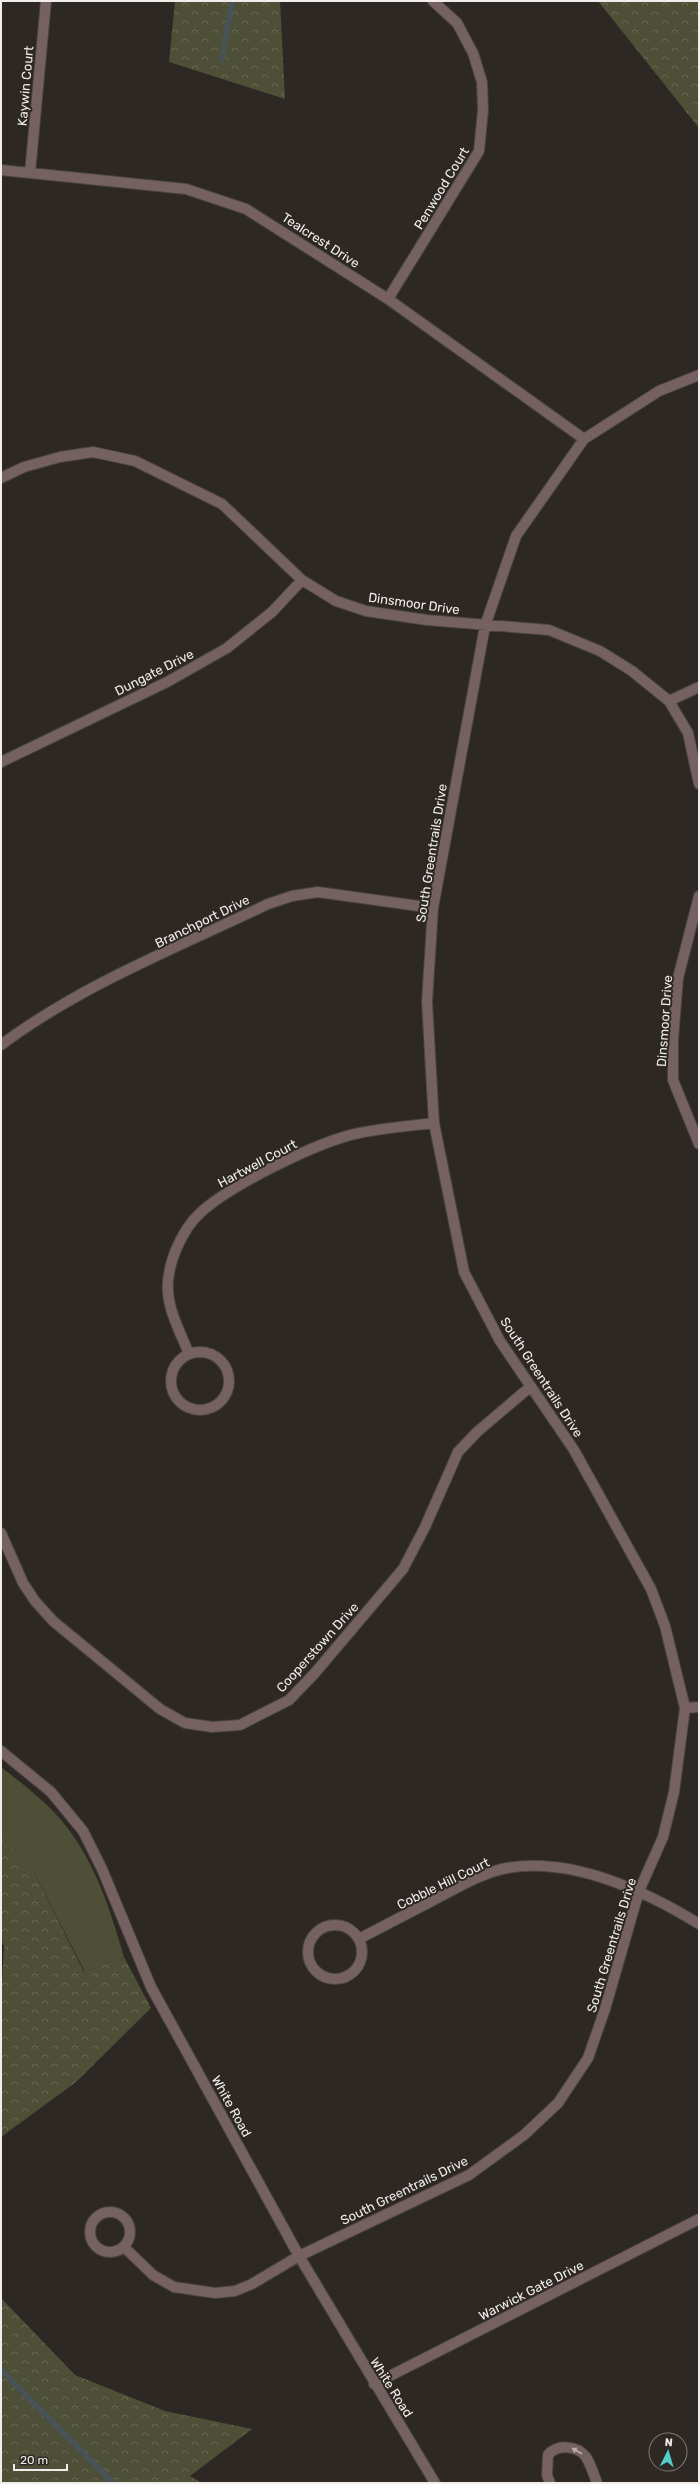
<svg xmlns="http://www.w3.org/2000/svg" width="700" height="2484" viewBox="0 0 700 2484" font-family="Rubik,sans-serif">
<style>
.green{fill:#4d4f36}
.forest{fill:url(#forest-crowns)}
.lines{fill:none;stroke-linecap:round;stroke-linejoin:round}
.stream{stroke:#485358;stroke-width:5.5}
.lane-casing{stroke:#494440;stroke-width:12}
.street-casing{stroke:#494440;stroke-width:12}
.lane{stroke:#756161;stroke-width:10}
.street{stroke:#756161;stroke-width:10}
.oneway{fill:#b9aeac}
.labels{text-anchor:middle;stroke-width:4;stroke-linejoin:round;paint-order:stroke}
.street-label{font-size:13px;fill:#f1edea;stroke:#2e2824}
</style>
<defs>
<pattern id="forest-crowns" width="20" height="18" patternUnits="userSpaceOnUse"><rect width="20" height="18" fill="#4d4f36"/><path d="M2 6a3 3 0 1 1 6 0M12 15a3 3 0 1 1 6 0" fill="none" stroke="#676953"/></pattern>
</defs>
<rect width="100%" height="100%" fill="#2e2824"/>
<path class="green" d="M1,1767c23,18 47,36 65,59 30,38 45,86 58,131l-39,15 -51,-100 -33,-36z"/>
<path class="forest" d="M175,1h105l5,98 -116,-37z
M598,1h101v127z
M1,1836l33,36 50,100 40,-15 27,51 -75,74 -75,55v-138l3,-53 -3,-6z
M1,2298l74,77 90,36 87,18 -62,47 12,7h-201z"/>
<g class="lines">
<path class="stream" d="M222,60l10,-59
M1,2370l112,113"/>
<g class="lane-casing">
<path id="lane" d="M550,2483l-3,-8 1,-20c9,-11 29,-10 38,2 5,8 8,18 11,26"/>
</g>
<g class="street-casing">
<path id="street" d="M1,170l185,19 60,20 142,90 196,140
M30,173l16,-172
M388,299l91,-148 4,-41 -1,-28 -9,-29 -16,-30 -24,-22
M1,478l23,-11 36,-10 33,-5 42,9 87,43 80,76 34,21 30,10 61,9 122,10 51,21 32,20 37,30 19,32 11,51
M669,701l30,-14
M1,762l166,-80 60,-34 45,-36 30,-32
M699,896l-21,82 -5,62v40l26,64
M1,1045c80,-60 177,-98 267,-141l24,-8 26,-4 115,16
M171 1381a29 29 0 1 1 58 0a29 29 0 1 1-58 0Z
M189,1354c-10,-25 -26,-52 -20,-80 3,-20 15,-45 29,-59 30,-29 121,-74 161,-82 25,-5 50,-7 75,-10
M1,1533l22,50 12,18 18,20 107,88 25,14 27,4 28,-2 49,-25 25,-26 89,-105 22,-42 33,-75 19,-20 53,-45
M685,1708l14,-1
M1,1751l50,41 32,39 19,38 49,118 148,269 136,227
M308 1952a27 27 0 1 1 54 0a27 27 0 1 1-54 0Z
M359,1939c28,-15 56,-29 84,-44 19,-10 42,-23 64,-27 65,-11 138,23 192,56
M90 2232a20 20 0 1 1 40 0a20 20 0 1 1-40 0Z
M124,2247l29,28 21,12 41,6 20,-2 17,-7 47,-28 170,-81 55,-40 34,-32 30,-45 17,-49 34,-118 24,-54 11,-45 11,-84 -20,-82 -14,-37 -77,-139 -74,-109 -36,-69 -30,-149 -7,-121 6,-94 52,-282 31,-90 68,-97 75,-48 40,-16
M374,2384l325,-165"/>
</g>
<use href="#lane" class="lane"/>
<use href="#street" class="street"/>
</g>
<defs><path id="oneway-solid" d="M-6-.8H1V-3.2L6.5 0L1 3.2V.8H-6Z"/></defs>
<use class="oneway" href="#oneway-solid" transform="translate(577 2451) rotate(-150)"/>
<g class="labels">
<g class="street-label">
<text transform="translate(25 86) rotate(-85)" y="5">Kaywin Court</text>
<text transform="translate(441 188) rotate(-59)" y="5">Penwood Court</text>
<text transform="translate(321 240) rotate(33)" y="5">Tealcrest Drive</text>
<text transform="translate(414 603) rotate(8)" y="5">Dinsmoor Drive</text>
<text transform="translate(154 672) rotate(-27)" y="5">Dungate Drive</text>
<text transform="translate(431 853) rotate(-81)" y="5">South Greentrails Drive</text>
<text transform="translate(202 921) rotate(-26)" y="5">Branchport Drive</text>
<text transform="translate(664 1021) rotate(-86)" y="5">Dinsmoor Drive</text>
<text transform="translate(257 1163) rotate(-28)" y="5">Hartwell Court</text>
<text transform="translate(542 1377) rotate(57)" y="5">South Greentrails Drive</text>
<text transform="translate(317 1647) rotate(-48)" y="5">Cooperstown Drive</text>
<text transform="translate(443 1883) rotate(-26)" y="5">Cobble Hill Court</text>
<text transform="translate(611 1945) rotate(-73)" y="5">South Greentrails Drive</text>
<text transform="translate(232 2106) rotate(61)" y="5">White Road</text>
<text transform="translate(404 2190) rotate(-26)" y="5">South Greentrails Drive</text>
<text transform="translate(531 2290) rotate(-27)" y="5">Warwick Gate Drive</text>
<text transform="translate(392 2387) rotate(58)" y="5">White Road</text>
</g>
</g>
<rect width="700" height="2484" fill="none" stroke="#f1edea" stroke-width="4"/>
<g transform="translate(668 2452) rotate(5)"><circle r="19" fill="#2e2824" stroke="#7c7773"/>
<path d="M0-3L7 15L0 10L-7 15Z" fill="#52cdcc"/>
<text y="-6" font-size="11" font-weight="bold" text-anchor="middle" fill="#f1edea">N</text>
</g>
<path d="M14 2464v6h53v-6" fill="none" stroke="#f1edea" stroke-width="2"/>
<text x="20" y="2464" font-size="12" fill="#f1edea" stroke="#2e2824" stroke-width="3" paint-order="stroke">20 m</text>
</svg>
